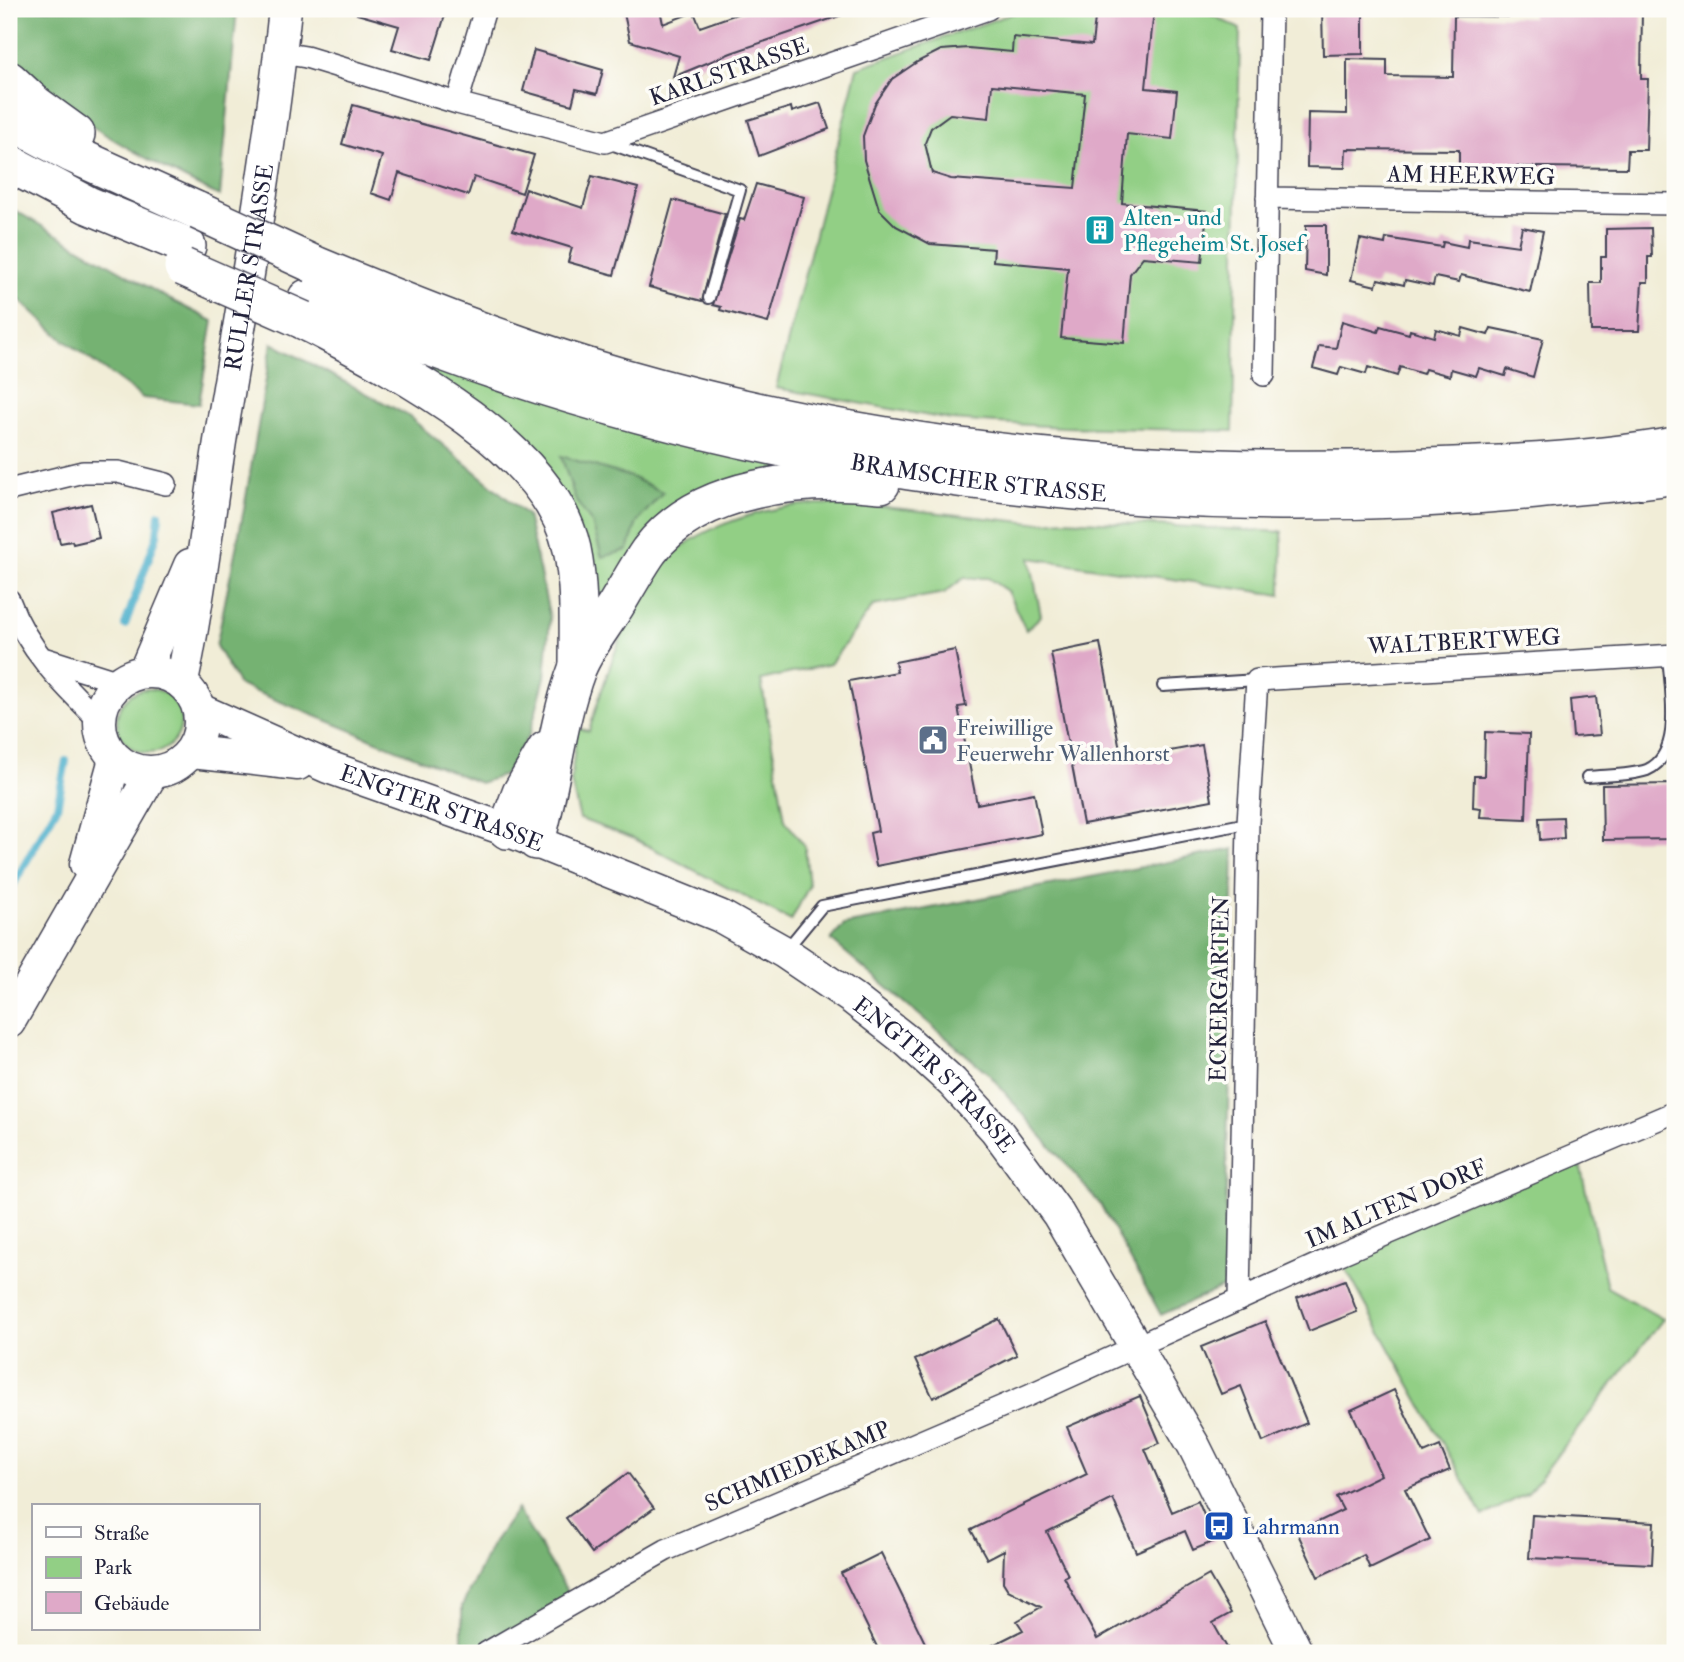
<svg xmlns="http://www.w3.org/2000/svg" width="1684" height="1662" viewBox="0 0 1684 1662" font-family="'IM FELL Double Pica',serif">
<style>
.green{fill:#92cf85;stroke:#5a7860;stroke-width:2}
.forest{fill:#75b272;stroke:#4c6a56;stroke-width:2}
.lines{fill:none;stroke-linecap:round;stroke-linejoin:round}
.stream{stroke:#4db0cc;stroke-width:8}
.building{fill:#dfa9c8;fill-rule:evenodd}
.service-casing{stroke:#414052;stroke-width:14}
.minor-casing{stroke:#414052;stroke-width:24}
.secondary-casing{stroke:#414052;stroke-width:35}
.trunk-casing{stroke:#414052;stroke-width:40}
.service{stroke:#fff;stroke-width:10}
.minor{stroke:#fff;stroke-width:21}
.secondary{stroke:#fff;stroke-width:32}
.trunk{stroke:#fff;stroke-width:37}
.trunk-bridge-casing{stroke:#414052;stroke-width:40;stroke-linecap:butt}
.trunk-bridge{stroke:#fff;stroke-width:37}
.labels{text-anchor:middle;stroke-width:7;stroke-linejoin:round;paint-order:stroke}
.street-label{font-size:23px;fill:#22223b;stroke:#fdfcf7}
.culture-label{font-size:23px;fill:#0d838f;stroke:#fdfcf7;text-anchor:start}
.service-label{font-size:23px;fill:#4e5e75;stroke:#fdfcf7;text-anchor:start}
.transit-label{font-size:23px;fill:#164399;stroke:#fdfcf7;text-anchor:start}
</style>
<rect width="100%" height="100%" fill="#fdfcf7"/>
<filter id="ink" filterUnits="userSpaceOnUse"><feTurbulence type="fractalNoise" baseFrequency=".0143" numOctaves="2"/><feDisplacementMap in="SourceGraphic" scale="14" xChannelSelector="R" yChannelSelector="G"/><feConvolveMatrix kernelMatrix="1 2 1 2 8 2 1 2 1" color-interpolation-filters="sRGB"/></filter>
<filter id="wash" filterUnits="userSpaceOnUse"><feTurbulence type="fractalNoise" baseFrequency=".00686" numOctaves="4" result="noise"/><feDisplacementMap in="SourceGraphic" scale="28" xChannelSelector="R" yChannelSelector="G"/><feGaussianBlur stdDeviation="1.57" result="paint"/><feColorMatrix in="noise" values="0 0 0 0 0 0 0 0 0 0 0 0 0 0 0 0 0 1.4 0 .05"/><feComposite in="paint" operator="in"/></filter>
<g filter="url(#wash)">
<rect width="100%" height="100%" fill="#f1edd7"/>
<path class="green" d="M1025,9h175l40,20 -7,402 -171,-4 -111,-7 -175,-32 81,-320z
M346,326l489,144 -87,8 -160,151 -33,-146z
M865,505l168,18 31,-3 218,12 -1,63 -251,-37 11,58 -15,14 -19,-39 -19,-13h-24l-20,15 -71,13 -43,58 -69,16 24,140 20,27 4,39 -18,35 -156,-82 -55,-20 -9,-37 6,-54 12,3c16,-53 40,-132 80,-173 27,-28 78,-44 116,-51 25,-5 54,-2 80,-2z
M117 721a32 32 0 1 1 64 0a32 32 0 1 1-64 0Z
M1578,1155l29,132 56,32 -135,174 -45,23 -145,-261z"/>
<path class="forest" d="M9,9h228l-17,187c-45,-20 -197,-100 -211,-144 -4,-12 0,-31 0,-43z
M9,207l162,93 42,21 -14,83 -56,-6 -82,-60 -52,-48z
M272,343l135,72 120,100 23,103 -5,59 -15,56 -25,42 -25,8 -241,-98 -23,-39 28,-137z
M561,456l70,21 32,15 -26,30 -9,28 -26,7 -10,-34 -16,-22z
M1234,849l-10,438 -63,28 -61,-111 -111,-130 -158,-134 13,-15z
M517,1509l58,95 -89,49h-24v-47l30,-62z"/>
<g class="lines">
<path class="stream" d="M125,625l32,-90 2,-21
M9,892l48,-85 9,-46"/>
</g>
<g id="blocks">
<path class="building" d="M358,9h89l-16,51 -39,-11 7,-23 -42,-12z
M623,9h37l3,15 31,-12 6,15 51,-18h100v3l-120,41 -58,24 6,-21 -49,-15z
M1096,9h58l-8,79 31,3 -5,48 -45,-5 -5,69 85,8 -5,51 -59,-5 -13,17 -6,69 -63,-5 7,-70 -75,-7 1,-12 -64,-5 -34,-18 -17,-17 -15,-49 -1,-24 12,-32 17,-25 25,-17 24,-12 27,-2 44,4 1,-15 79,8zM992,85l93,9 -10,94 -124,-9 -19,-6 -7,-30 6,-15 19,-14 39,4z
M1322,9h41v45l-40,1z
M1532,9h110l-1,70h7l-2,71h-18l-1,18 -168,-2v-16l-113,-1 -1,19 -38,-1 1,-54 39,1v-55l40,1v16l66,1 1,-61 78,1z
M534,50l69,20 -6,24 -21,-5 -4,16 -49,-14z
M820,103l9,26 -70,27 -11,-36 43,-13 1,5z
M353,105l181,50 -12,38 -48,-16 -6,18 -69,-22 -8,27 -20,-7 11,-37 -40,-12z
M592,176l46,12 -24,87 -46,-13 4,-14 -59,-18 13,-41 57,19z
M756,184l48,13 -36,126 -48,-13 1,-3 -8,-2 27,-86 4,1z
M673,200l52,14 -23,87 -53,-14z
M1306,225h20v50l-21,-4z
M1522,227l21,4 -13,61 -69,-17 -2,7 -24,-5 -2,9 -28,-6 -1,5 -26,-6 -2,7 -25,-6 9,-41 25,5 1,-6 56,9 1,-5 24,5 1,-8 50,7z
M1651,228l1,29h-4v25h-6l-3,49h-48l-1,-48h11v-26h5v-28z
M1342,321l36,11 2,-6 29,8 1,-4 24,7 2,-8 25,7 2,-8 25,7 3,-7 52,11 -10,38 -26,-8 -2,7 -26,-8 -3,8 -25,-7 -1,7 -25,-7 -2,5 -23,-7 -3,9 -29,-9 -2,7 -25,-7 -3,8 -25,-7 6,-22 17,2z
M91,504l8,34 -26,6 -1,-3 -12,2 -7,-30z
M1100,643l22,117 80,-15 10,55 -129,24 -32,-171z
M955,650l11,56 -8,1 19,97 57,-11 8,41 -166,32 -6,-33 8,-2 -29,-150 48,-9 -2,-10z
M1596,697l4,38 -27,2 -3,-37z
M1485,732l44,2 -3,85 -46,-2 1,-9 -8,-1 1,-31h10z
M1675,784v55l-72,1 -1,-55z
M1563,817l1,21 -24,2 -1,-22z
M1345,1280l12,32 -48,19 -12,-33z
M999,1319l18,36 -84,43 -18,-38z
M1265,1321l42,102 -44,19 -22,-56 -20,8 -20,-47z
M1394,1390l30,63 16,-7 10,24 -45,19 25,51 -60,29 -6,-14 -46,22 -21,-45 46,-22 -7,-13 45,-22 -30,-65z
M1140,1396l20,47 -15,6 27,63 26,-11 17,40 -22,9 -8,-19 -49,21 -23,-53 -66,33 21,43 -4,2 33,62 112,-64 22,38 -18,10 17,30h-253l46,-23 -6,-9 24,-14 -33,-17 -5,-8 1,-32 -17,9 -16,-29 116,-56 -20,-47z
M628,1473l26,35 -62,45 -26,-35z
M1532,1515l122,7 -2,42 -123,-6z
M881,1553l49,100h-50l-39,-80z"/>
</g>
</g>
<g filter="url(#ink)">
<use href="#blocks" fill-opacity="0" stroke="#414052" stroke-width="2"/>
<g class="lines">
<g class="service-casing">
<path id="service" d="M608,143l132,47 -31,108
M1163,686l94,-6
M1587,777c19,-2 42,-1 60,-7 37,-16 23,-81 21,-115
M786,950l36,-44 426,-83"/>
</g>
<g class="minor-casing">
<path id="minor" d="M281,53l25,4 151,46 148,39 383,-133
M457,103l28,-94
M1267,198l408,6
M1264,375l7,-366
M9,490l74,-18h35l48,12
M9,600c18,49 54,85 91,121
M43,658l76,24
M1239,1300l9,-477 9,-143 418,-25
M486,1653l180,-103 363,-155 309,-140 337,-143"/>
</g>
<g class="secondary-casing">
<g id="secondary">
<path d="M145,671l45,-106"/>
<circle cx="150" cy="722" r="50"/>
<path id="s1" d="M182,682c17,-81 26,-165 39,-247 24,-142 49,-283 64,-426"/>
<path id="s2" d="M200,710l128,57 179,63 213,86 64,36 68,46 55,43 45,41 44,48 62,84 136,232 103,207"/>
<path d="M192,752l106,12"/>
<path d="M86,864l29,-105"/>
<path d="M9,1022l143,-249"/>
</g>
</g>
<g class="trunk-casing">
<g id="trunk">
<path d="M9,80l27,25 40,29"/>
<path d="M9,120l63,34 126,57"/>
<path d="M9,163l79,42 99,41"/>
<path d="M313,264c101,42 203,83 309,113 252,72 513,99 775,91 92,-3 187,-6 278,-22"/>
<path id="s3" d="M307,298c381,166 815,231 1229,192 46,-5 93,-7 139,-15"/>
<path d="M303,320c88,46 246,124 269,229 8,38 6,79 6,117"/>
<path d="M507,830l14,-37 25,-43"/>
<path d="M536,841c16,-57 20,-116 41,-172 9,-22 26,-43 39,-64 11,-18 21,-37 33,-54 50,-67 157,-75 232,-67"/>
</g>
</g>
<use href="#service" class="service"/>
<use href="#minor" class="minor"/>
<use href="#secondary" class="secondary"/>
<use href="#trunk" class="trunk"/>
<g class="trunk-bridge-casing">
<path id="trunk-bridge" d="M198,211l115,53
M183,267l120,53"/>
</g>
<use href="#trunk-bridge" class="trunk-bridge"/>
</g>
</g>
<defs>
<g id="building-square" transform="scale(1.575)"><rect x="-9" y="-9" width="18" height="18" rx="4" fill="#0f9aa8" stroke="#fdfcf7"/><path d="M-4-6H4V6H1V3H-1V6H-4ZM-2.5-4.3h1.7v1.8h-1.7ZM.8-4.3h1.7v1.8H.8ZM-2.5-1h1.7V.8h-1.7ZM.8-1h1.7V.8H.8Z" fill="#fff"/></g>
<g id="civic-square" transform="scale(1.575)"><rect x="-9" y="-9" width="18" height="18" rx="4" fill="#5c6f8a" stroke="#fdfcf7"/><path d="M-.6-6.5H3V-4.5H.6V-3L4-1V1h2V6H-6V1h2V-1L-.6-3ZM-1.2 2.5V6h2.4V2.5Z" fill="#fff"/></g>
<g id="bus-square" transform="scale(1.575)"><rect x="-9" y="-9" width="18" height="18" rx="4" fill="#1a4fb4" stroke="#fdfcf7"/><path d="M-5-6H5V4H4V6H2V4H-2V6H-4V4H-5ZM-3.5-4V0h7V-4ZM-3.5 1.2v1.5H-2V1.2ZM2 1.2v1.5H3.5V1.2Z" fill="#fff"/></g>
</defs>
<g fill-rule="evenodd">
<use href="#building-square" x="1100" y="230"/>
<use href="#civic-square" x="933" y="740"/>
<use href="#bus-square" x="1219" y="1526"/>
</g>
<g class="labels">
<g class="street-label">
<text transform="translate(729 71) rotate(-19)" y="8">KARLSTRASSE</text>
<text transform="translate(1471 175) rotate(1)" y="8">AM HEERWEG</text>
<text dy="8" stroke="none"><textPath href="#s1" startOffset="420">RULLER STRASSE</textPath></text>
<text dy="8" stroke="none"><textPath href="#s3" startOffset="698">BRAMSCHER STRASSE</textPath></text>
<text transform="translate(1464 641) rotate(-3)" y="8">WALTBERTWEG</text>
<text dy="8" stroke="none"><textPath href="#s2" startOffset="261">ENGTER STRASSE</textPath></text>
<text transform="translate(1219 989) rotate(-89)" y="8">ECKERGARTEN</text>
<text dy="8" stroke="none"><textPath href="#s2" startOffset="828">ENGTER STRASSE</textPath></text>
<text transform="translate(1396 1203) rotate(-23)" y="8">IM ALTEN DORF</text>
<text transform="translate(797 1466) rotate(-23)" y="8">SCHMIEDEKAMP</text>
</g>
<g class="culture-label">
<text x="1123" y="225">Alten- und<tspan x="1123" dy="26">Pflegeheim St. Josef</tspan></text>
</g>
<g class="service-label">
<text x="956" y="735">Freiwillige<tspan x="956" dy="26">Feuerwehr Wallenhorst</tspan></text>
</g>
<g class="transit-label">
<text x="1242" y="1534">Lahrmann</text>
</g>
</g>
<rect width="1684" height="1662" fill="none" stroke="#fdfcf7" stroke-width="35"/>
<rect x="32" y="1504" width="228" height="126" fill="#fdfcf7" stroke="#a5a5ac" stroke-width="2"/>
<rect x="46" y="1527" width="35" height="10" fill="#ffffff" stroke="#a5a5ac" stroke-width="2"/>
<text x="94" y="1540" font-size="21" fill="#22223b">Straße</text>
<rect x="46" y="1557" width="35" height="21" fill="#92cf85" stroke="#a5a5ac" stroke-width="2"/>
<text x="94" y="1574" font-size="21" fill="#22223b">Park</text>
<rect x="46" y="1592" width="35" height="21" fill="#dfa9c8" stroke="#a5a5ac" stroke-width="2"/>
<text x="94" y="1610" font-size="21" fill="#22223b">Gebäude</text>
</svg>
